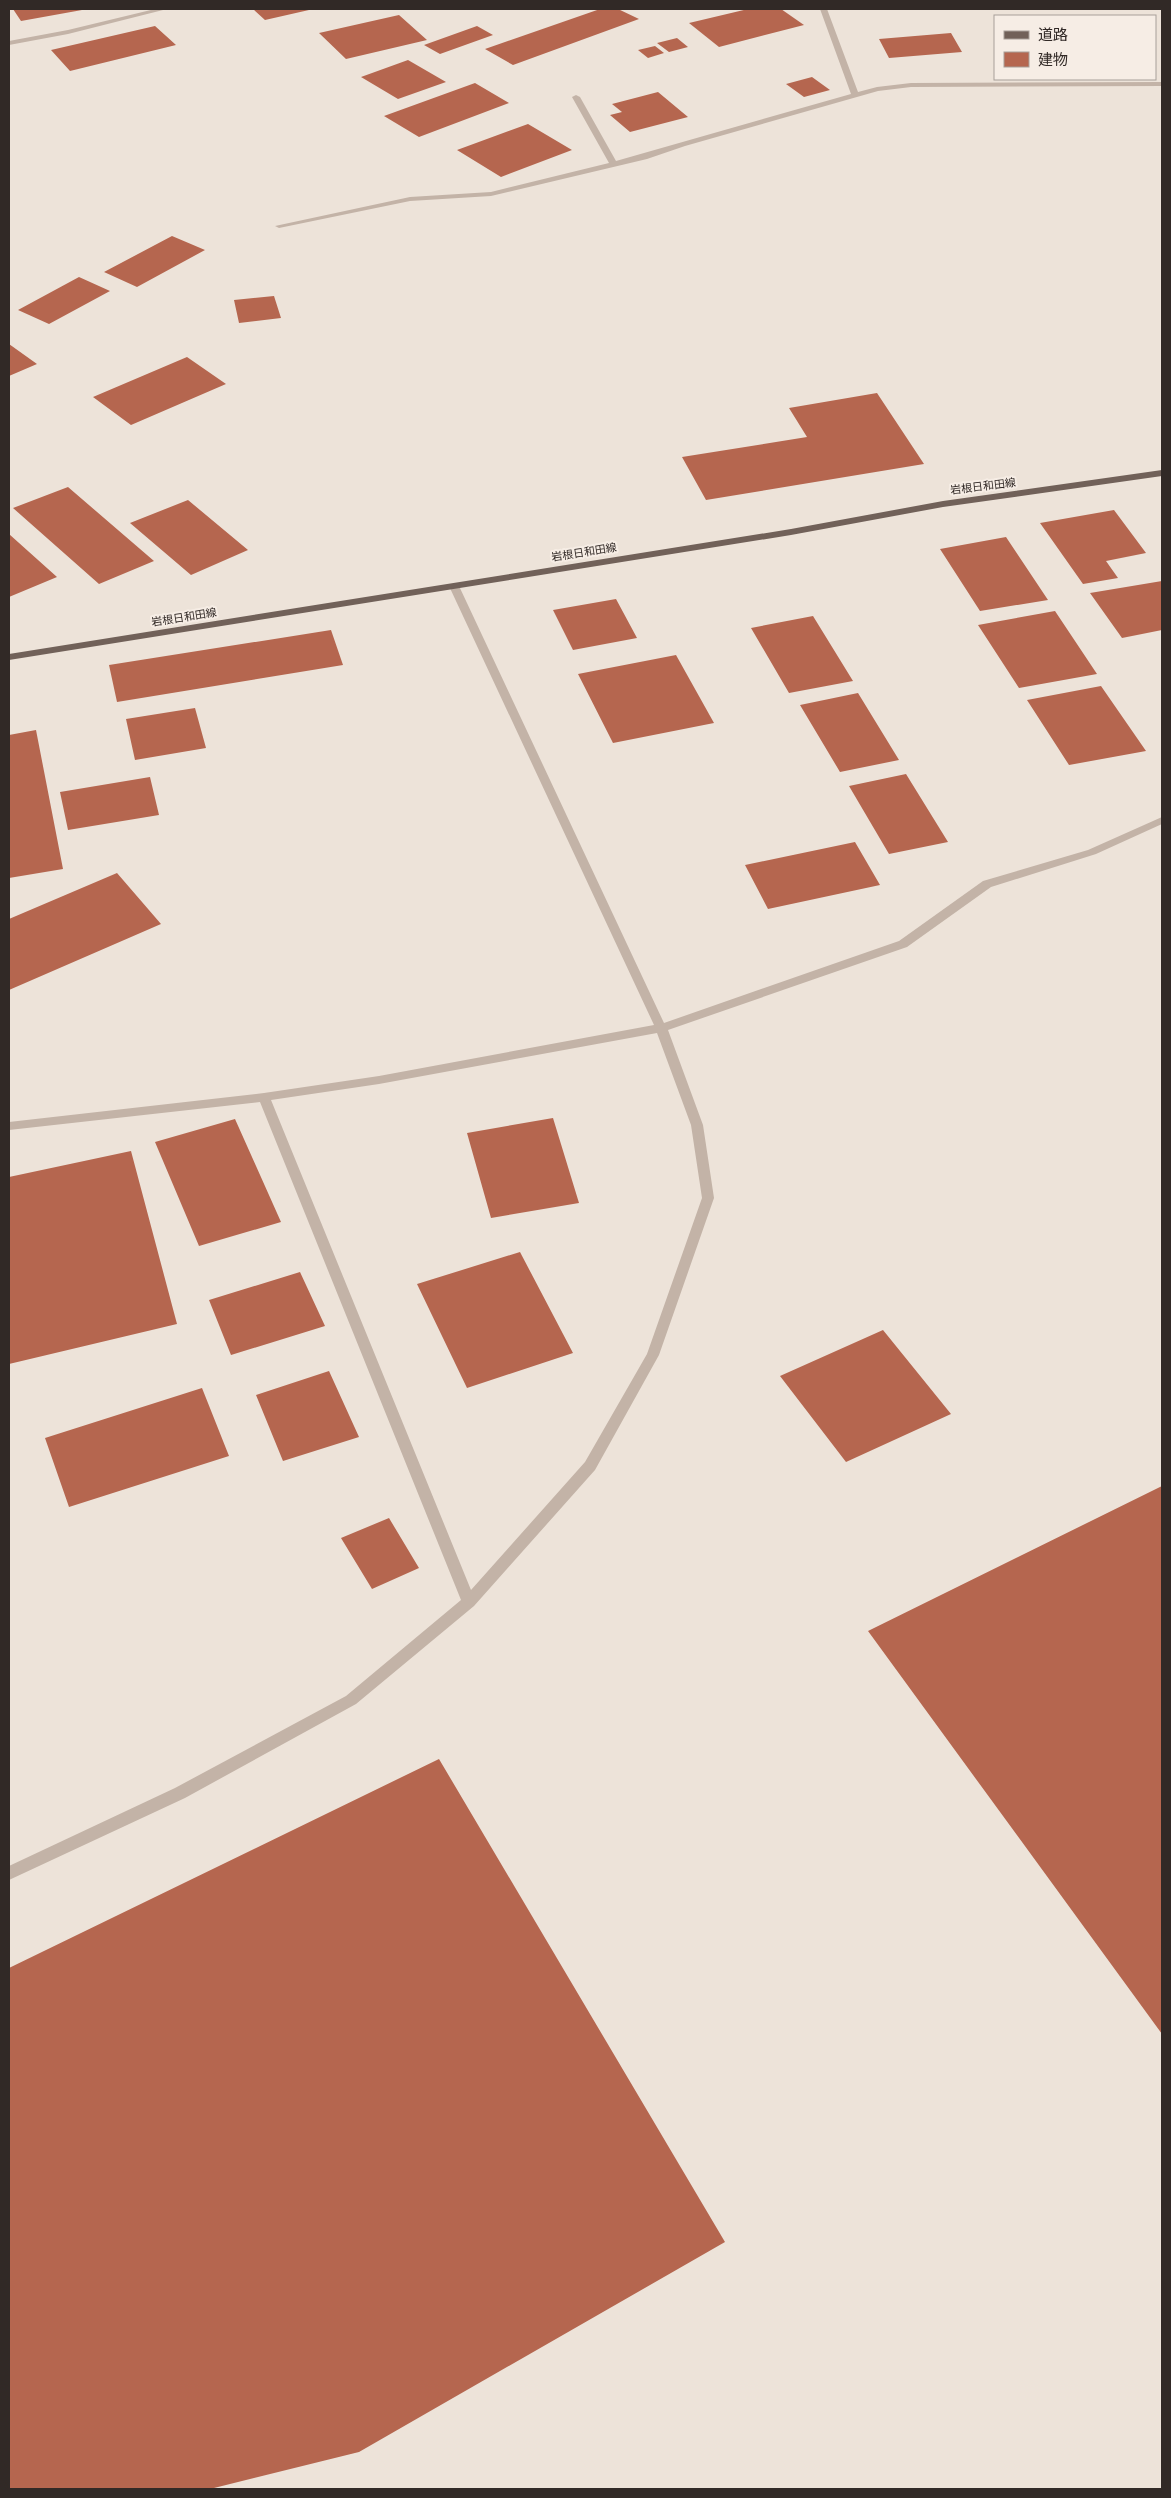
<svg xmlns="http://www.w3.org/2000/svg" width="1171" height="2498" viewBox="0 0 1171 2498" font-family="'Open Sans','Noto Sans JP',sans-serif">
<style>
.building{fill:#b5664f}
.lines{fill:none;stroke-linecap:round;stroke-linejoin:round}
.minor{fill:#c3b3a7;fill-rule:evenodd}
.major{fill:#716159;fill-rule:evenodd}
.labels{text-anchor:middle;stroke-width:4;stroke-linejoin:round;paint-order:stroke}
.far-street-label{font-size:11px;fill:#312926;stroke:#f6ede5}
</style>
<rect width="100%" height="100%" fill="#ede3d9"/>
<path class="building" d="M13,9h68l1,1 -61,11z
M253,9h56v1l-44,10z
M600,9h18l21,10 -126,46 -28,-16z
M748,9h33l23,16 -85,22 -30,-24z
M399,15l28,25 -81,19 -27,-26z
M155,26l21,19 -106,26 -19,-21z
M477,26l16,9 -53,19 -16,-9z
M951,33l11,19 -73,6 -10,-19z
M677,38l11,9 -19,5 -12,-9z
M655,46l9,7 -16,5 -10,-8z
M408,60l38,22 -48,17 -37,-22z
M812,77l18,13 -26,7 -18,-13z
M475,83l34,20 -90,34 -35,-21z
M658,92l30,25 -58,15 -20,-17 12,-3 -10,-8z
M528,124l44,26 -71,27 -44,-27z
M172,236l33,14 -68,37 -33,-15z
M79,277l31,14 -61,33 -31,-14z
M274,296l7,22 -42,5 -5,-23z
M9,344l28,20 -28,12z
M187,357l39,27 -95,41 -38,-28z
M877,393l47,71 -218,36 -24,-43 125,-20 -18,-29z
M68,487l86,74 -55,23 -86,-76z
M188,500l60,50 -57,25 -61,-52z
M1114,510l32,43 -40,8 12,17 -35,6 -43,-61z
M9,534l48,43 -48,20z
M1006,537l42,63 -68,11 -40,-62z
M1162,581v49l-40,8 -32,-45z
M616,599l21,39 -64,12 -20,-40z
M1055,611l42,63 -78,14 -41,-63z
M813,616l40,65 -64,12 -38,-65z
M331,630l12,35 -226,37 -8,-37z
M676,655l38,68 -101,20 -35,-69z
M1101,686l45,65 -77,14 -42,-65z
M858,693l41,67 -59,12 -40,-67z
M195,708l11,40 -71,12 -9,-41z
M36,730l27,139 -54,9v-143z
M906,774l42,68 -59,12 -40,-68z
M150,777l9,38 -91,15 -8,-38z
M855,842l25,43 -112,24 -23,-44z
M117,873l44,51 -152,66v-71z
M553,1118l26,85 -88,15 -24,-85z
M235,1119l46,103 -82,24 -44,-104z
M131,1151l46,173 -168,40v-187z
M520,1252l53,101 -106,35 -50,-104z
M300,1272l25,54 -94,29 -22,-55z
M883,1330l68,84 -105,48 -66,-86z
M329,1371l30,66 -76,24 -27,-66z
M202,1388l27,68 -160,51 -24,-69z
M1162,1486v548l-294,-403z
M389,1518l30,50 -47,21 -31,-51z
M439,1759l286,483 -366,210 -149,37h-201v-521z"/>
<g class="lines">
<path class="minor" d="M155,9h12l-99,25 -59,11v-4l59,-11z
M820,9h7l31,83 19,-5 34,-4 251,-1v4l-251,1 -33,4 -193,55 -38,13 -156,37 -81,5 -131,27 -4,-2 135,-29 81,-5 118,-29 -37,-66 4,-2 4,2 36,64 235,-67z
M454,583l5,3 205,437 235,-82 84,-60 105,-31 74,-33v7l-66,30 -105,33 -84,60 -239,83 35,95 11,73 -55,157 -64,115 -121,136 -118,98 -171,94 -176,82v-14l166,-78 171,-92 115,-96 -201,-498 -251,28v-8l255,-29 115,-17 275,-51 -205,-439zM657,1033l34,92 11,73 -55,156 -62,108 -114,128 -200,-490 108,-16z"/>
<path class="major" d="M1162,470v6l-219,31 -152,28 -782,125v-6l782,-125 152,-28z"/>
</g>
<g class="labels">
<g class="far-street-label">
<text transform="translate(983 486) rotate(-7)" y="4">岩根日和田線</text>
<text transform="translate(584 552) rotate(-9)" y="4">岩根日和田線</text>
<text transform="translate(184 617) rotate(-9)" y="4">岩根日和田線</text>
</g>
</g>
<rect width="1171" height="2498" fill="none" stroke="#312926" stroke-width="20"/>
<rect x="994" y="15" width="162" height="65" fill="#f6ede5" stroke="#a79f99"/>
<rect x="1004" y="31" width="25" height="8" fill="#716159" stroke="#a79f99"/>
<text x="1038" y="40" font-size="15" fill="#312926">道路</text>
<rect x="1004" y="52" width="25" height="15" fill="#b5664f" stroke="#a79f99"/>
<text x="1038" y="65" font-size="15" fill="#312926">建物</text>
</svg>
